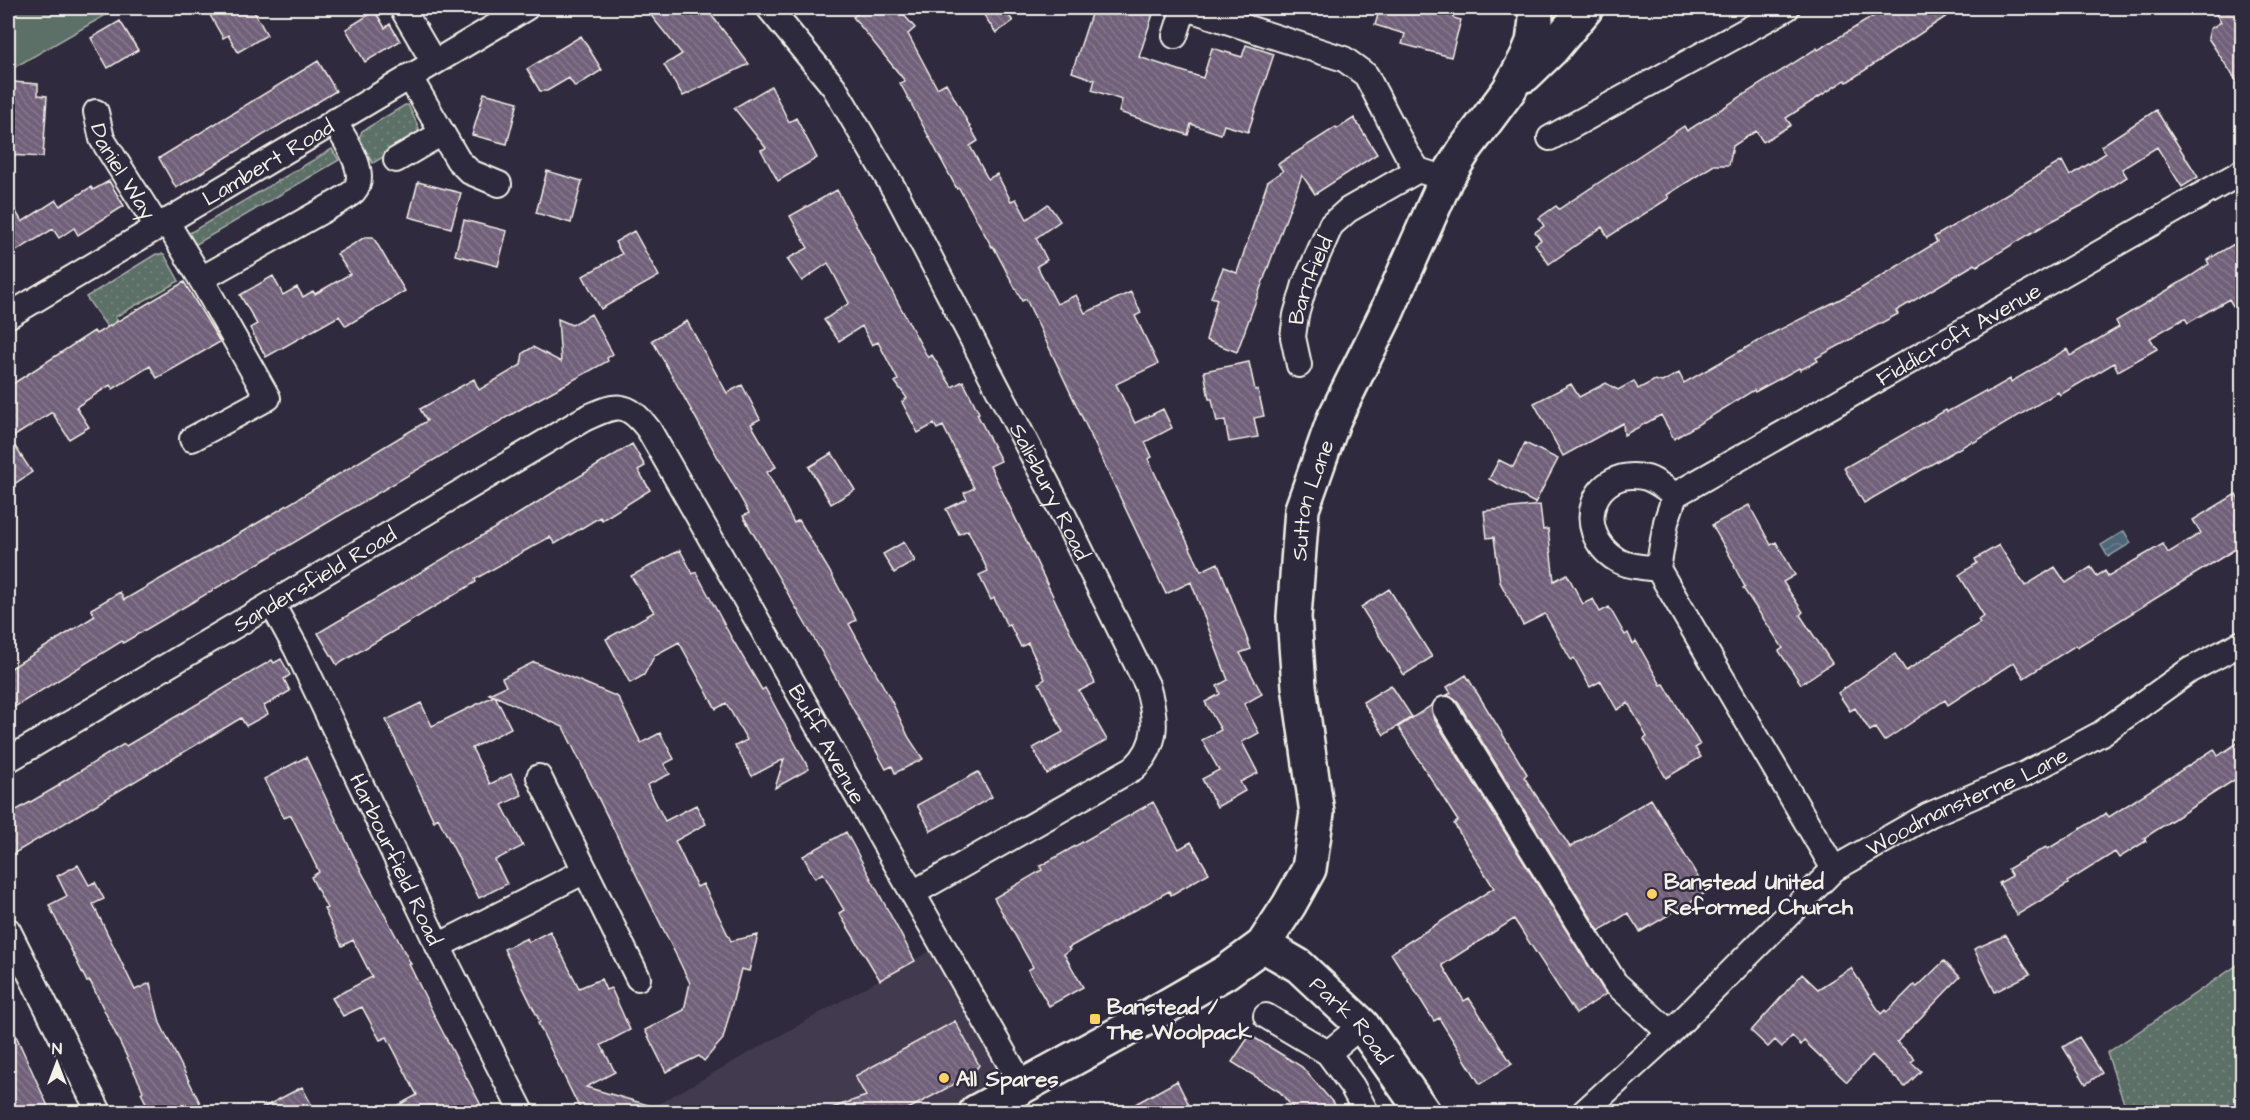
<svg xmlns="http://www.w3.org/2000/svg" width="2250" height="1120" viewBox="0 0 2250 1120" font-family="'Architects Daughter',sans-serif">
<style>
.built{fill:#433a4f}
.grass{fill:url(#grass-dots);stroke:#a8b0a8;stroke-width:1.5}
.green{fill:#5c6f67;stroke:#a8b0a8;stroke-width:1.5}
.water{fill:url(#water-waves);stroke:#909ea5;stroke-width:1.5}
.building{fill:url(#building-back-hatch);stroke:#f4f1e8;stroke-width:1.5}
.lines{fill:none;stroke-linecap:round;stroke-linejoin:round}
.street-casing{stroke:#f4f1e8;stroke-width:28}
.secondary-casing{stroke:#f4f1e8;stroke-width:38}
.street{stroke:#2f2a3d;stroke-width:24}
.secondary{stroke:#2f2a3d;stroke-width:33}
.poi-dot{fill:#ffd166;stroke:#2f2a3d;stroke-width:2}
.labels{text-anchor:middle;stroke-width:5;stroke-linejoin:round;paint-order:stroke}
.street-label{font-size:22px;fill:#f4f1e8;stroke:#2f2a3d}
.poi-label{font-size:22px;font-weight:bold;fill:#f4f1e8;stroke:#2f2a3d;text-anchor:start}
</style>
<defs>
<pattern id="grass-dots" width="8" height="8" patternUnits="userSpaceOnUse" patternTransform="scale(1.5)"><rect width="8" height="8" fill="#5c6f67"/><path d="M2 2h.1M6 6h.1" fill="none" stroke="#74847d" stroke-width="1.8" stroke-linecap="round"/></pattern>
<pattern id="water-waves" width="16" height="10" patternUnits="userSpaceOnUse" patternTransform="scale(1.5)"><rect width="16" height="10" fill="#4e6678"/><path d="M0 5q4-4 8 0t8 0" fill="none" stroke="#687c8b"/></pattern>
<pattern id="building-back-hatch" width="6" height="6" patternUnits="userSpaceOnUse" patternTransform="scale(1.5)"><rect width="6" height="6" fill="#71607a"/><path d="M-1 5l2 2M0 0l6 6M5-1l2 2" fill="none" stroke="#86778d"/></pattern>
</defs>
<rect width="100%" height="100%" fill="#2f2a3d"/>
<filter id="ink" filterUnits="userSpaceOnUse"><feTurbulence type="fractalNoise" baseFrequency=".0167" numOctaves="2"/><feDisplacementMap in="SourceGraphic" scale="12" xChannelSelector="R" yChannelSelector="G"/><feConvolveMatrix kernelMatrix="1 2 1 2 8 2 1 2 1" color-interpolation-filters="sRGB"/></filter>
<g filter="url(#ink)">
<path class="built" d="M932,950l67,120 -14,42h-341z"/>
<path class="grass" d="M405,105h3l11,23 -2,9 -44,26 -15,-22 4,-10z
M332,149l7,11 -146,86 -7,-11z
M156,254h8l15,27 -64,36 15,22 -13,2 -31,-44z
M2242,962v150h-115l-20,-59z"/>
<path class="green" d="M8,8h110l-110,63z"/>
<path class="water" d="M2124,531l7,12 -23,14 -7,-12z"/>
<path class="building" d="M206,8h46l15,27 -29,17 -10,-17 -5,3z
M645,8h61l43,56 -66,32 -19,-31 18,-11z
M865,8h33l17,20 -7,6 29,54 9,-5 32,58 -8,5 18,33 9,-5 14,27 5,-2 11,20 21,-15 12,17 -24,17 11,22 -10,6 20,38 19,-9 9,18 46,-21 10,21 -6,3 23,48 -42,20 19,39 28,-14 9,19 -27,14 7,15 -4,2 53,112 17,-8 33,86 -11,4 22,41 -18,10 15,29 -17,9 16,31 -18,9 5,9 -28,16 -15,-28 17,-9 -17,-30 19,-10 -16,-28 15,-8 -3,-8 11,-6 -37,-98 -25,12 -140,-295 -4,2 -29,-55 -1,1 -33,-59 -2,1 -57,-106 5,-2 -52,-64z
M995,8h8l10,13 -17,12 -12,-18z
M1093,8h41l19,6 -14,43 64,21 9,-30 30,9 4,-12 28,9 -26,78 -24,-7 -3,9 -30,-10 -3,11 -69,-23 3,-12 -30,-10 3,-10 -23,-8z
M1380,8h61l13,3 -1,7 8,2 -10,37 -49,-13 3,-10 -30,-9z
M1887,8h72l-112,74 -2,-2 -59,38 5,7 -28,17 -7,-11 -23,15 -4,19h-15l-47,30 2,3 -61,39 -6,-10 -53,37 -14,-20 6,-4 -6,-8 9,-6 -5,-8 17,-12 3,3 125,-83 3,5 130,-83 1,2z
M2212,8h30v81l-34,-51 2,-9 11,-7z
M375,11l10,17 5,-4 10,17 -35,21 -19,-33z
M120,21l18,29 -30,18 -17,-30z
M581,36l21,34 -27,17 -6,-9 -22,13h-7l-13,-22z
M318,61l18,30 -160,97 -17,-30z
M13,82l25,2v11l9,1 -4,61 -35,-2 2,-40 -2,-1v-19l5,1z
M771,86l18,36 7,-4 21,40 -39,23 -17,-31 5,-2 -32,-40z
M484,93l34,9 -11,42 -35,-9z
M2156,110l42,67 -16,10 -25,-40 -35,22 5,8 -40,26 -39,20 -71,43 -2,-2 -79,47 2,3 -82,44 2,3 -18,9 -1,-2 -44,24 -1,-2 -80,49 -13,-24 -37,20 -1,-12 -60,33 -29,-53 37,-19 8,13 27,-14 12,7 16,-9 4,8 17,-9 7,2 17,-9 5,10 81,-46 95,-48 77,-47 -3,-5 128,-76 8,15 36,-23 -5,-7z
M1354,118l23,36 -62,40 -13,-19 -65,177 -31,-12 11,-41 -6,-2 12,-29 14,5 31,-92 15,-10 -5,-7 58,-37 1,2z
M547,171l35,10 -11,42 -35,-10z
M109,181l15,25 -46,29 -4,-7 -15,10 -6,-9 -45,27v-58l14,24 34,-22 4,6 31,-19 2,3z
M418,182l43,11 -10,35 -42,-11z
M837,190l91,168 4,-3 20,32 11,-6 16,32 -2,1 24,47 -11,5 105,217 -16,8 28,49 -60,34 -14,-26 30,-16 -24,-49 6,-4 -17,-36 -7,4 -11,-22 -3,1 -13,-28 -3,2 -12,-25 9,-4 -20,-41 -9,4 -13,-25 21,-10 -3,-6 10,-5 -31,-62 -6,3 -3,-5 -16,9 -16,-31 5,-4 -12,-16 3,-2 -20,-38 -6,3 -10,-19 -23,15 -15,-21 25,-17 -21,-40 -26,18 -15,-22 21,-11 -18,-32z
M464,220l43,11 -9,35 -43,-11z
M634,231l25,45 -58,33 -18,-33 39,-22 -7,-12z
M365,237h8l32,54 -59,35 -7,-10 -73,41 -16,-29 7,-4 -17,-29 33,-19 10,19 14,-8 6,10 10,-6 2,3 35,-20 -13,-20z
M2234,244l8,13v64l-13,-22 -41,24 -3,-5 -35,20 7,11 -39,22 -4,-8 -54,32 -2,-3 -85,51 -1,-2 -108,62 -20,-35 102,-58 1,2 38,-21 1,2 24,-14 1,3 56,-33 3,7 49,-29 -3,-6 75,-45 18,-12 -2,-4z
M184,282l36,60 -63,36 -7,-12 -37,23 -3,-4 -34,22 13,20 -20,12 -17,-27 -42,27 22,33 -24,16v-101l86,-56 2,3z
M591,314l22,40 -6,4 1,3 -84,46 -401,236 -1,-2 -114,70v-41l87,-54 -4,-7 29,-17 4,8 137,-79 166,-100 -7,-12 54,-30 5,11 42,-25 2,-12 10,-6 28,15 -3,-43 14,6z
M687,321l40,72 15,-8 18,34 -9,5 25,43 -9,5 27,51 5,-3 34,57 23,43 -7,4 43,78 17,36 14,21 -28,14 -3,-7 -6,3 -66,-120 -77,-133 6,-3 -97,-173z
M1249,362l6,28h3l6,26 -10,2 4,19 -29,5 -4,-22 -8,2 -5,-23h-3l-5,-28z
M1525,443l33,16 -23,44 -46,-24 10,-19 14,7z
M632,444l13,22 -7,4 12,20 -48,30 -2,-3 -45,27 -5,-7 -13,7 -62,35 1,3 -139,83 -19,-32 202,-120z
M832,453l23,37 -24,14 -22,-37z
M2236,494l6,11v40l-165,102 -1,-2 -52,33 -10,-16 -66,43 -3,-5 -61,41 -9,-13 -5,3 -15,-23 -5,3 -12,-18 57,-39 11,17 74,-48 -2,-3 6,-4 -25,-41 18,-12 -2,-4 24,-14 26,41 30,-19 11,16 25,-16 6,9 8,-5 3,5 55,-32 5,9 33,-20 -8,-13z
M1540,505l3,25 5,-1 6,52 13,-7 16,30 10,-5 7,13 9,-5 16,28 3,-2 5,11 3,-3 25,44 3,-1 36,61 -5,3 6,9 -35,21 -22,-39 3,-2 -19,-34 -11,7 -16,-29 -11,6 -16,-29 -3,2 -26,-46 -22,11 -23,-43 -6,-45 -7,1 -3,-27z
M1749,505l22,40 5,-3 19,33 -12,7 20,30 -3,3 32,48 -31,21 -22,-33 4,-3 -40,-60 2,-1 -11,-21 1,-1 -23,-40z
M904,542l11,19 -21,12 -11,-19z
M680,550l13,24 3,-2 35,65 31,53 3,-2 44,81 -34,19 9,-29 -32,17 -17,-30 12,-6 -21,-37 -10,6 -37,-67 -24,13 -11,20 -14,8 -24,-44 48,-27 -23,-36z
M1389,589l43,68 -28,18 -43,-68z
M281,659l9,16 -6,4 6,12 -26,15 4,8 -22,12 -5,-8 -233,139v-42l52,-30 -1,-1 65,-40 2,2 146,-86 2,3z
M534,662l84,35 23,46 19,-10 14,26 -10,5 6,10 -23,11 18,36 31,-16 10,19 -31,17 22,46 6,-3 28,57 27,-6 -9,36 -8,-2 -18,70 -19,22 -5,-5 -33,16 -21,-42 39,-20 6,-27 -127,-256 -68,-31 16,32 -39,20 18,36 21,-10 11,21 -20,10 21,41 -28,14 12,24 -28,14 -41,-80 -4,3 -48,-101 35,-17 11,23 62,-30 -5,-2 17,-8 -4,-8z
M1466,675l61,99 -3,3 46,70 81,-48 56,93 -67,40 -12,-19 -29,18 -142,-230 -10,-6 4,-2 -4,-6z
M1391,685l21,32 -28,18 -21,-33z
M1432,705l1,12 173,277 -30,20 -62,-95 -72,46 22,36 5,-3 43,66 -32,20 -41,-66 -5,3 -43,-68 103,-65 -40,-64 4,-3 -60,-94z
M2242,740v35l-98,63 2,3 -27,17 -4,-6 -48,30 1,2 -51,31 -18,-32 13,-7 -4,-7 38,-22 2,2 58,-36 3,4 105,-68 4,7z
M306,757l53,110 52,97h-2l28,57 48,92h-101l33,-18 -30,-58 -7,3 -18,-33 -19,9 -11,-18 40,-21 -19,-37 -11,6 -18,-37 3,-1 -16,-31 8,-5 -28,-57 -7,3 -20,-39z
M978,772l14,25 -61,34 -14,-26z
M1153,802l26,47 12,-7 18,31 -38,22 -2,-4 -101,57 2,2 -6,4 19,33 -34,19 -21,-36 5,-3 -39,-69 48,-28 -2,-4z
M846,832l69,129 -35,19 -41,-67 5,-3 -21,-37 -8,5 -12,-22z
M78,865l11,20 6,-3 9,17 -11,5 42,86 15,-7 10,40 45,90h-54l-10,-20 2,-2 -3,-7 -50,-103 -3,1 -38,-77 18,-9 -10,-20z
M550,931l29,57 22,-9 5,11 5,-2 19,42 -29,15 14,27 -29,15 69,20 -1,6h-72l-44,-90 2,-1 -36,-73 23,-11 2,4z
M2006,935l24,39 -35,18 -21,-43z
M1944,961l16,16 -63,65 18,17 -4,3 10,9 -16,16 -33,-32 -25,27 -43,-41 -3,4 -9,-9 -10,11 -7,-7 -7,7 -17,-16 51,-57 16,15 33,-21 30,46 4,-4 2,2 27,-27 3,2z
M8,1018l19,42 24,53h-43z
M955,1021l24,44 -6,9 -72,39h-71l-1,-4 37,-13 -11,-20z
M1250,1035l52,32 40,46h-45l-17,-21 -48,-30z
M2079,1037l23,36 -16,11 -23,-37z
M1177,1081l16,32h-74z
M302,1087l14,26h-63z"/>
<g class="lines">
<g class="street-casing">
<g id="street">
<path d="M402,8l31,53"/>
<path id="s1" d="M769,8l65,79 64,109 164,316 85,173c9,31 13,59 -13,83l-221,125"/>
<path d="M1186,8l158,51 22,16 40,77 12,18 28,9"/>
<path d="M1175,36l9,-28"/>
<path d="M409,76l49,84 12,12 29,12"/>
<path id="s2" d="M96,112l6,27 55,87"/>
<path d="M1550,138l237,-130"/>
<path d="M396,160l46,-27"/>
<path d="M166,221l35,58 137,-77c5,-3 12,-7 16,-11 16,-18 -11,-54 -20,-70"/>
<path id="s3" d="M8,316l518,-308"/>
<path id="s4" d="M1299,365l-6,-28 3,-22 9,-31 26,-59 17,-15 70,-40"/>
<path d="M192,439l76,-41 -67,-119"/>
<path d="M1658,569c-12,-2 -30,-2 -41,-9 -47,-29 -24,-96 30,-82 10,3 20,12 28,17"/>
<path id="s5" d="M272,604l24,44 142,298 84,166"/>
<path d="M1445,709l170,274 55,50"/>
<path id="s6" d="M8,760l576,-341c32,-15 42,-19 65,11l374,657"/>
<path d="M539,777l99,201"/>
<path id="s7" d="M1834,869l-176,-300 8,-47 9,-27 567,-323"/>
<path d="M8,930l91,182"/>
<path d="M438,946l147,-75"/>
<path d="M1266,1016l62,37 24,33 14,26"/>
<path d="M1328,1053l34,-28"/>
<path id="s8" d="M1584,1112l86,-79 164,-164 95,-54 96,-41 77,-41 88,-63 52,-27"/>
</g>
</g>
<g class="secondary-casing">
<g id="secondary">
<path d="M1525,75l27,-26 34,-41"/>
<path id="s9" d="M1263,945l36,21 63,59 61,87"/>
<path id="s10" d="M976,1112l146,-80 104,-60 37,-27 26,-40 20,-36 8,-56 -18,-127 -5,-69 8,-108 32,-90 51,-103 61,-137 19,-30 44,-59 18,-33 6,-15 3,-22 -1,-12"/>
</g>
</g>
<use href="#street" class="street"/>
<use href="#secondary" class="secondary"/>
</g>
</g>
<g class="poi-dot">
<circle cx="1652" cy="894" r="6"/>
<rect x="1089" y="1013" width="12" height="12" rx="3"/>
<circle cx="944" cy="1078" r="6"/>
</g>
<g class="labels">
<g class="street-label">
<text dy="8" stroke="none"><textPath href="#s3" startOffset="302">Lambert Road</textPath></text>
<text dy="8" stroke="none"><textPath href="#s2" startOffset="66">Daniel Way</textPath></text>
<text dy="8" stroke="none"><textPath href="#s4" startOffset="88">Barnfield</textPath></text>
<text dy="8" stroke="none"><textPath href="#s7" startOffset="750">Fiddicroft Avenue</textPath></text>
<text dy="8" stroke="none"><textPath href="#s1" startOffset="561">Salisbury Road</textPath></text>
<text dy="8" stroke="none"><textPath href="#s10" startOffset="794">Sutton Lane</textPath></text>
<text dy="8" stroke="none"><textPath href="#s6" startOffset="356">Sandersfield Road</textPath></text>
<text dy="8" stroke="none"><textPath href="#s6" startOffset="1106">Buff Avenue</textPath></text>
<text dy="8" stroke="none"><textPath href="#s8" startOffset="498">Woodmansterne Lane</textPath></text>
<text dy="8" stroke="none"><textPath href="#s5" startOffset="284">Harbourfield Road</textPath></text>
<text dy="8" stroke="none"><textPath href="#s9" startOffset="117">Park Road</textPath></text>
</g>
<g class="poi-label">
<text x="1664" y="889">Banstead United<tspan x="1664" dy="25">Reformed Church</tspan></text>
<text x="1107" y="1014">Banstead /<tspan x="1107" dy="25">The Woolpack</tspan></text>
<text x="956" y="1086">All Spares</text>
</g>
</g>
<rect width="2250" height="1120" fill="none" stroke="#2f2a3d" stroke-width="30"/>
<rect x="15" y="15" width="2220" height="1090" fill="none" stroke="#f4f1e8" stroke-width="2" filter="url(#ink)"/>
<g transform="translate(57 1063)" stroke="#2f2a3d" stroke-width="4.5" paint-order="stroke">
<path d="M0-4.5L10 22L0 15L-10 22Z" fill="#f4f1e8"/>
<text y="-9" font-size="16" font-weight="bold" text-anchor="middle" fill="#f4f1e8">N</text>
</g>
</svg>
